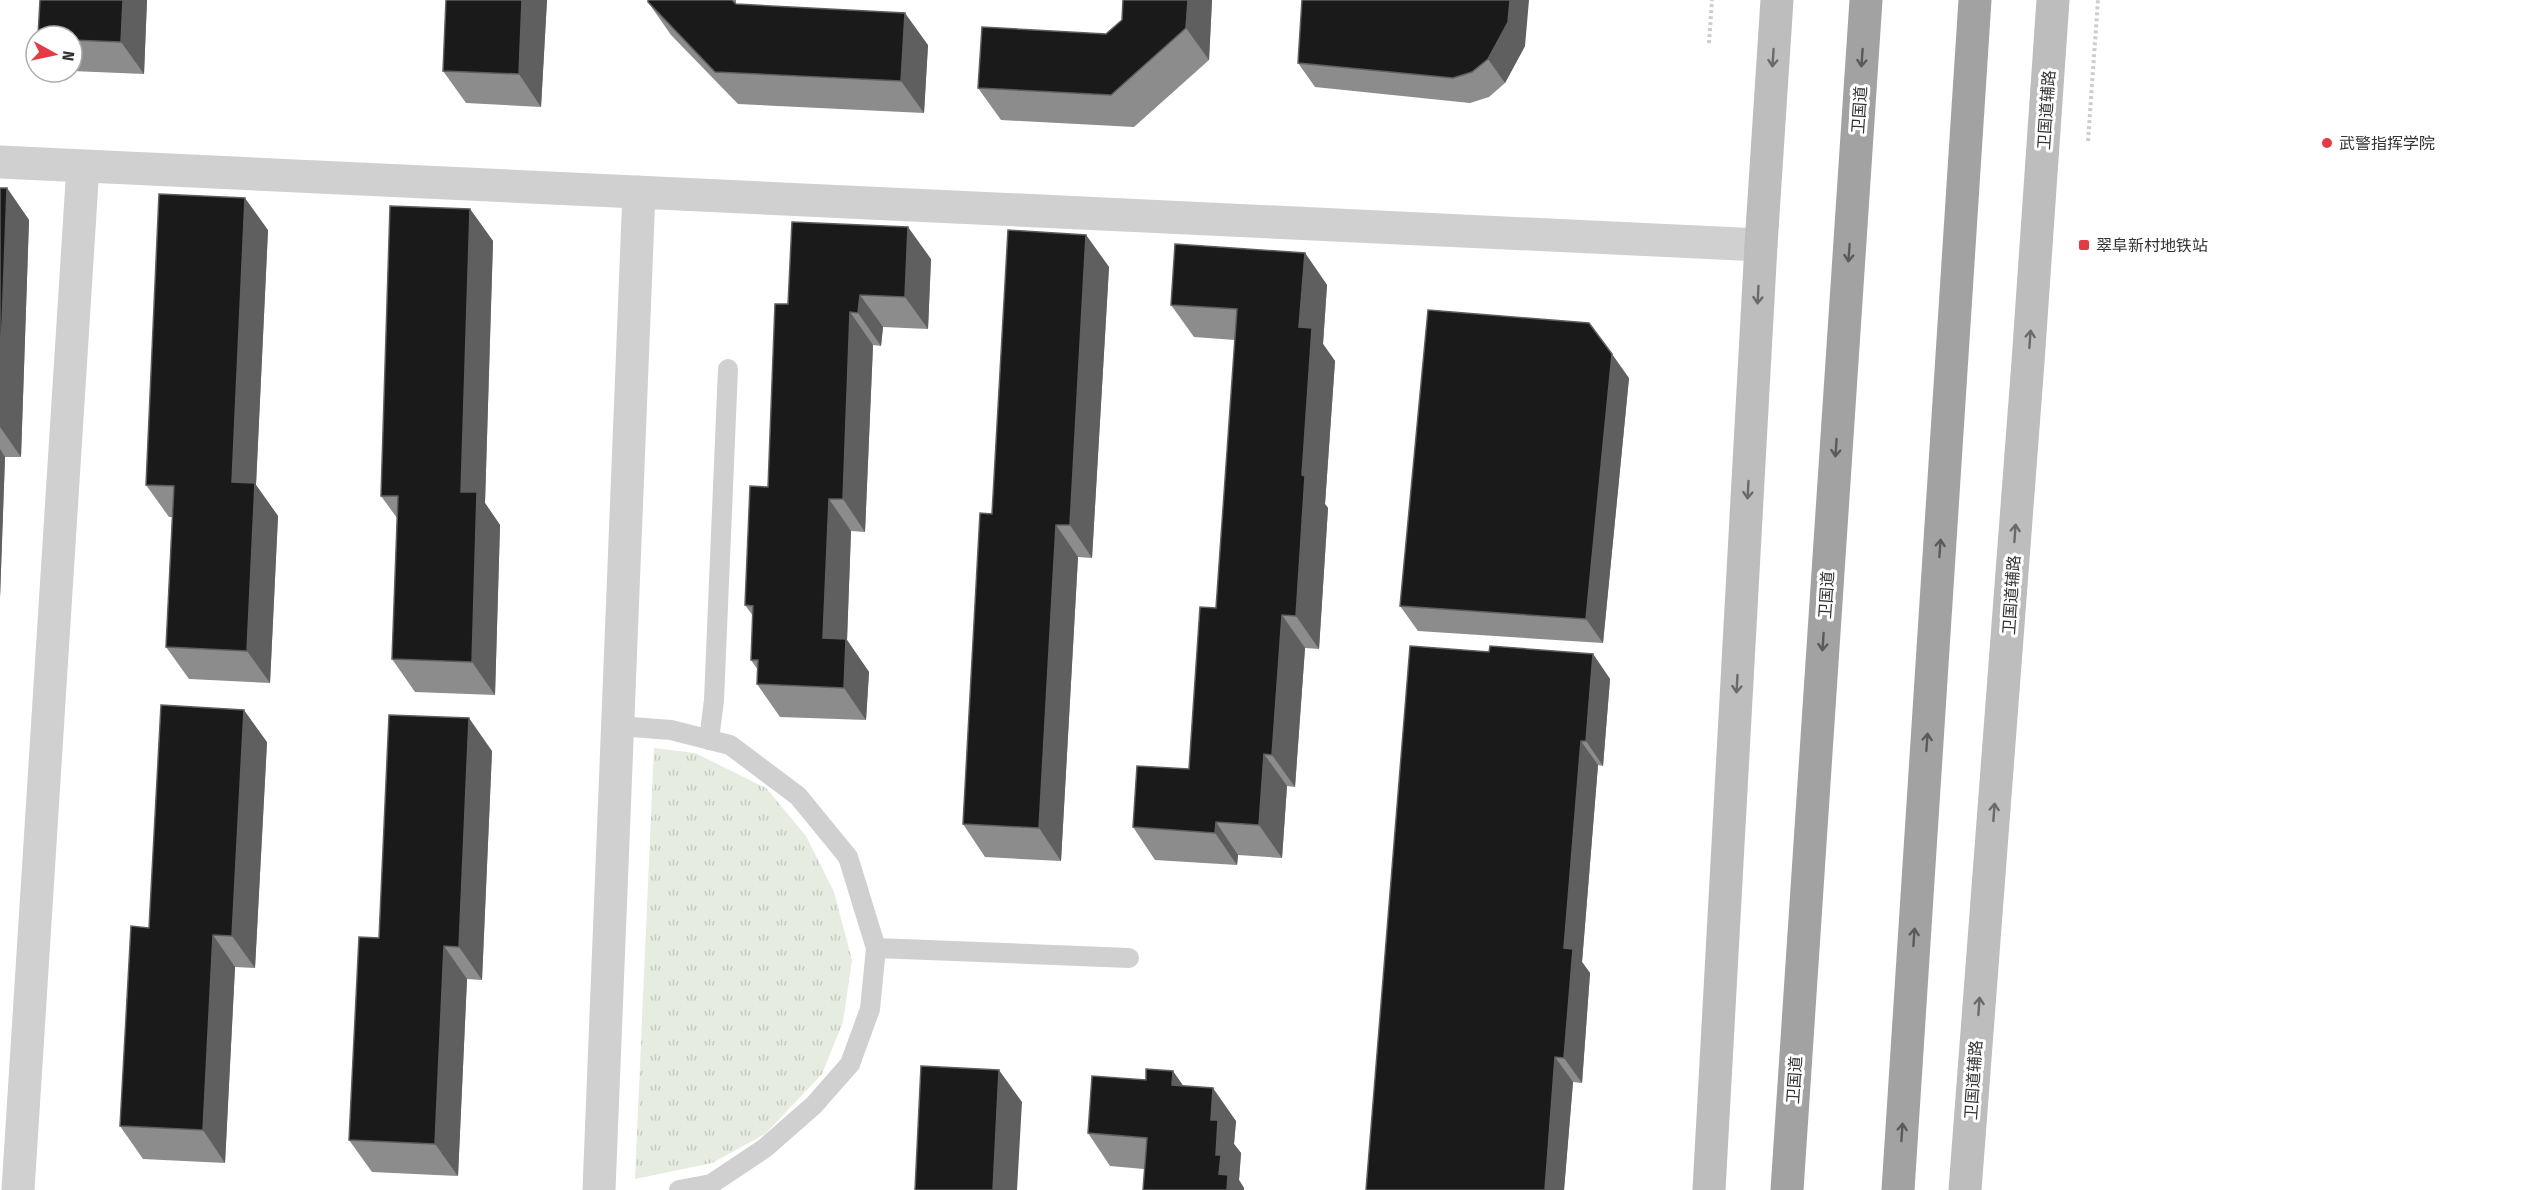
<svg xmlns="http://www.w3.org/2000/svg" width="2544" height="1190" viewBox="0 0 2544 1190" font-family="'Fira Sans Condensed','Noto Sans SC',sans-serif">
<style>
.park{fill:url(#park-tufts)}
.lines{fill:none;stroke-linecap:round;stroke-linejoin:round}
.path{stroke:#cdcdcd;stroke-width:4;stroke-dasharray:3 3;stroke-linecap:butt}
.service{stroke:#d0d0d0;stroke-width:20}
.minor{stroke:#d0d0d0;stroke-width:33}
.secondary{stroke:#bdbdbd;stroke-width:33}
.trunk{stroke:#a2a2a2;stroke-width:33}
.wall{fill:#8c8c8c}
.shaded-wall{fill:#5f5f5f}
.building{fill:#1a1a1a;stroke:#5f5f5f;stroke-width:1.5}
.oneway{stroke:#6a6a6a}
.oneway2{stroke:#5a5a5a}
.poi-dot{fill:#e63946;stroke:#fff;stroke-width:2}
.labels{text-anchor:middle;stroke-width:6;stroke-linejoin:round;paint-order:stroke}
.street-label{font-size:16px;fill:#333;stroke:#fff}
.poi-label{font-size:16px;fill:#333;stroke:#fff;text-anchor:start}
</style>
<defs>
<pattern id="park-tufts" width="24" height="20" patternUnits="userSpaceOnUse" patternTransform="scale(1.5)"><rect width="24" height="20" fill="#e6ecdf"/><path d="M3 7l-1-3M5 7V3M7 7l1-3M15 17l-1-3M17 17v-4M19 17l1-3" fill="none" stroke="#c6cbc0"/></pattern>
</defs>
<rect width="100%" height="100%" fill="#fff"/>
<path class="park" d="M654,748l41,5 71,35 40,48 28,56 18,68 -9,62 -21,52 -57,60 -53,29 -77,16z"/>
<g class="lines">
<path class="path" d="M1709,43l3,-43
M2088,141l10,-141"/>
<path class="service" d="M618,726l53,4 59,15 68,51 50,61 28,91 -6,61 -20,55 -36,41 -49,43 -54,36 -32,6
M709,740l5,-40 14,-331
M876,948l253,10"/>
<path class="minor" d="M0,162l1761,83
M18,1190l65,-1024
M599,1190l40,-998"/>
<path class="secondary" d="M1709,1190l52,-945 16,-245
M1965,1190l63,-828 25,-362"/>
<path class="trunk" d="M1787,1190l79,-1190
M1898,1190l77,-1190"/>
</g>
<path class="wall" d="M40,0h107l-3,74 -72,-3v-35z
M547,0l-6,107 -75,-4 -23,-32z
M648,0h88v4l192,41 -4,68 -186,-9 -67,-69 -23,-33z
M1123,0h89l-3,60 -75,67 -133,-7 -23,-32 128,-54 16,-14z
M1525,46l-20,37 -16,14 -19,6 -155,-16 -17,-24z
M0,188h7l22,32 -8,237h-16l-5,141z
M470,209l23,32 -8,262 15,22 -5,170 -80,-3 -23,-33 5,-141 -16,-22z
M268,230l-12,255 22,31 -8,167 -81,-4 -23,-32 6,-130h-3l-23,-32z
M1086,235l23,32 -17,291 -14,-1 -17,304 -76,-4 -22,-33z
M1305,253l22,32 -4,59 12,17 -10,143 3,4 -9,141 -14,-1 -10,139 -8,-1 -5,72 -44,-3 -1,10 -82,-5 -22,-33 56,-58 27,-161 19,-268 -41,-3 -23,-32z
M931,259l-3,70 -45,-2 -2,19 -8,-1 -8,187 -14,-1 -4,109 22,32 -3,48 -86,-3 -23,-33 1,-14 -7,-10 2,-44 -8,-11 23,-118 20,-183z
M1629,378l-26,265 -185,-12 -18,-25z
M1489,652l104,2 17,25 -7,87 -5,-1 -16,197 8,11 -8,110 -9,-1 -9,108z
M267,742l-12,226 -20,-1 -10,196 -82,-4 -23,-33 29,-198z
M492,751l-10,229 -15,-1 -9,197 -86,-4 -23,-32 30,-202z
M1183,1086l53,35 -2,23 7,9 -2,27 5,8 -100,-19 -34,-3 -22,-33z"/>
<path class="shaded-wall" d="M123,0h24l-3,74 -23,-32z
M522,0h25l-6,107 -22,-33z
M1188,0h24l-3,60 -23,-32z
M1510,0h19l-4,46 -20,37 -17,-24z
M905,13l23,32 -4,68 -23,-32z
M7,188l22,32 -8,237 -21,-30v-49z
M245,198l23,32 -12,255 22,31 -8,167 -23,-32 -15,-169z
M470,209l23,32 -8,262 15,22 -5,170 -23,-33 -11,-170z
M908,227l23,32 -3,70 -23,-32z
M1086,235l23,32 -17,291 -22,-33z
M1305,253l22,32 -4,59 12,17 -10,143 3,4 -9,141 -23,-33 6,-141 -3,-148z
M860,295l23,32 -2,19 -23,-33z
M850,312l23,33 -8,187 -22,-33z
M1612,354l17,24 -26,265 -17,-24z
M0,449l5,8 -5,141z
M829,499l22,32 -4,109 22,32 -3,48 -22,-32 -21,-50z
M1056,525l22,32 -17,304 -22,-33z
M1282,615l23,33 -10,139 -23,-32z
M1593,654l17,25 -7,87 -17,-25z
M244,710l23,32 -12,226 -23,-32z
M469,718l23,33 -10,229 -23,-33z
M1581,741l17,24 -16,197 8,11 -8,110 -18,-25v-110z
M1264,754l23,32 -5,72 -23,-33z
M1216,822l22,33 -1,10 -22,-32z
M213,935l22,32 -10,196 -22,-33z
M444,946l23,33 -9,197 -23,-32z
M1555,1057l18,25 -9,108h-19z
M999,1070l23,32 -5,88h-24z
M1173,1071l23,33 -24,-19z
M1213,1088l23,33 -2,23 7,9 -2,27 5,8v2h-17l-8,-16 -3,-19 -5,-35z"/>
<path class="building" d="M40,0h83l-2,42 -49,-2v-4h-34z
M446,0h76l-3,74 -76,-3z
M648,0h84l4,4 169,9 -4,68 -186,-9 -67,-70z
M1123,0h65l-2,28 -75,67 -133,-7 4,-61 124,7 16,-14z
M1302,0h208l-2,22 -20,37 -16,13 -19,6 -155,-15z
M0,188h7l-7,190z
M159,194l86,4 -13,284 23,1 -8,168 -81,-4 8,-161 -28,-1z
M390,206l80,3 -9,283h16l-5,170 -80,-3 6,-163h-17z
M792,222l116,5 -3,70 -45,-2 -2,18 -8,-1 -7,187h-14l-6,139 23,1 -2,49 -87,-4 1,-24h-7l2,-54 -8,-1 5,-119 18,1 7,-183h13z
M1008,230l78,5 -16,290h-14l-17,303 -76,-4 17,-311 12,1z
M1175,244l130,9 -6,74 13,1 -10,147 3,1 -9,140 -14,-1 -10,140 -8,-1 -5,71 -43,-3 -1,11 -82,-6 4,-61 52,3 11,-162 16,1 21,-299 -66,-4z
M1428,310l161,13 23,31 -26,265 -186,-13z
M1410,646l79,6 1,-6 103,8 -7,87h-5l-17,207 9,1 -9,109 -9,-1 -10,133h-179z
M161,705l83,5 -12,226 -19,-1 -10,195 -83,-4 11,-200 18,2z
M389,715l80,3 -10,229 -15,-1 -9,198 -86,-4 10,-203 20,1z
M921,1066l78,4 -6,120h-78z
M1146,1069l27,2 -1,14 41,3 -2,32h7l-2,35h5l-2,19 9,1 -1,15h-84l4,-52 -59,-5 4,-57 54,4z"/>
<defs><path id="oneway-shaft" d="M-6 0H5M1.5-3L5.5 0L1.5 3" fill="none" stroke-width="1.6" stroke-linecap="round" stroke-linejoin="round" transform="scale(1.5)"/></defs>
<g class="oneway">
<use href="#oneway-shaft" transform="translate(1773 58) rotate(94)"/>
<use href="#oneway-shaft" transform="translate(1758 295) rotate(93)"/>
<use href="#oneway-shaft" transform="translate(2030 339) rotate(-86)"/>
<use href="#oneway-shaft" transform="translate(1748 490) rotate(93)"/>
<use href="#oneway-shaft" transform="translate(2015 533) rotate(-86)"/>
<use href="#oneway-shaft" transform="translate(1737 684) rotate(93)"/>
<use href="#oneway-shaft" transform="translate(1994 812) rotate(-86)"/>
<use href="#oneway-shaft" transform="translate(1979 1006) rotate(-86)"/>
</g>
<g class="oneway2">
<use href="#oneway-shaft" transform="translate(1862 58) rotate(94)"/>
<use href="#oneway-shaft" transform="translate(1849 253) rotate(94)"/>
<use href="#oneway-shaft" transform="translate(1836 448) rotate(94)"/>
<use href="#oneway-shaft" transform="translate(1940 548) rotate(-86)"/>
<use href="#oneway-shaft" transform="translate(1823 642) rotate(94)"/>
<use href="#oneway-shaft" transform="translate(1927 742) rotate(-86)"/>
<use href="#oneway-shaft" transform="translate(1914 937) rotate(-86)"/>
<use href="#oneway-shaft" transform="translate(1902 1132) rotate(-86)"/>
</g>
<g class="poi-dot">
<circle cx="2327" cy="143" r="6"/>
<rect x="2078" y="239" width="12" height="12" rx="3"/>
</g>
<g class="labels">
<g class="street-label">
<text transform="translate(1859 110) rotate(-86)" y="6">卫国道</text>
<text transform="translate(2046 110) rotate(-86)" y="6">卫国道辅路</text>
<text transform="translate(1826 595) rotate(-86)" y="6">卫国道</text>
<text transform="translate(2011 595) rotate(-86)" y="6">卫国道辅路</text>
<text transform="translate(1794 1080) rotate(-86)" y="6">卫国道</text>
<text transform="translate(1973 1080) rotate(-86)" y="6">卫国道辅路</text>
</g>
<g class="poi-label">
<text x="2339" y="149">武警指挥学院</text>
<text x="2096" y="251">翠阜新村地铁站</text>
</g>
</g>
<g transform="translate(54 54) rotate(98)"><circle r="28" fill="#ffffff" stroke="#adadad" stroke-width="1.5"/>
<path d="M0-4.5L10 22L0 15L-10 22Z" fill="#e63946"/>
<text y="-9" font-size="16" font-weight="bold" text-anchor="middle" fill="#333333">N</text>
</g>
</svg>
